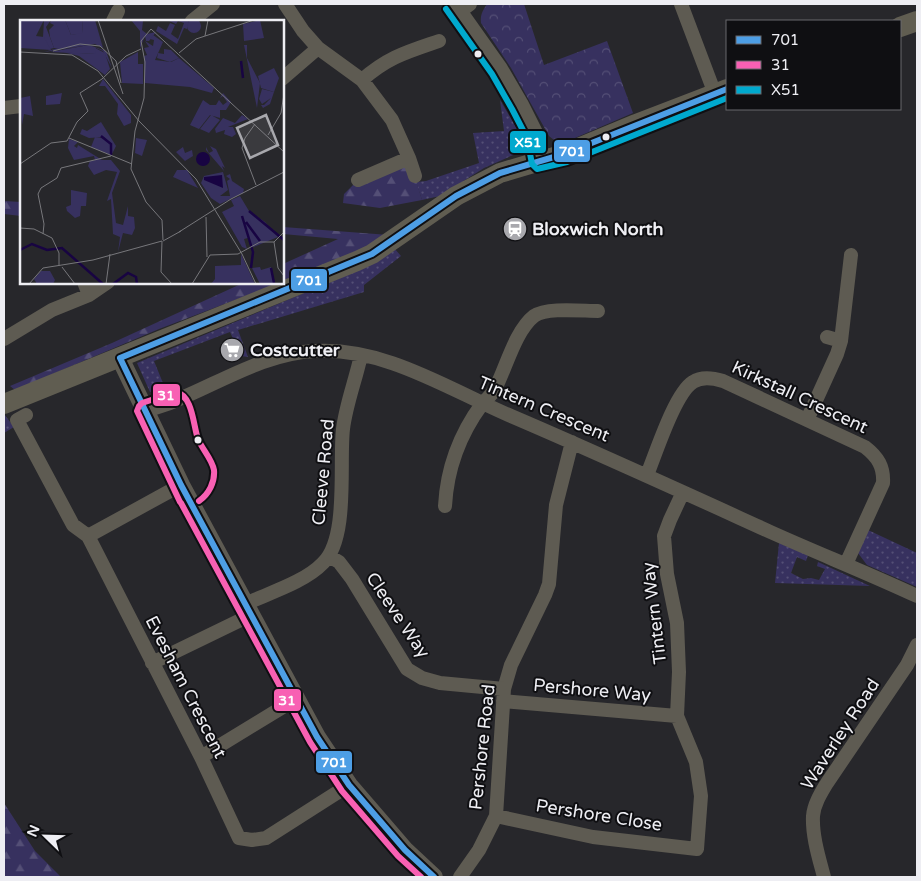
<svg xmlns="http://www.w3.org/2000/svg" width="921" height="881" viewBox="0 0 921 881" font-family="'Varela Round',sans-serif">
<style>
.grass{fill:url(#grass-dots)}
.forest{fill:url(#forest-firs)}
.park{fill:url(#park-crowns)}
.lines{fill:none;stroke-linecap:round;stroke-linejoin:round}
.minor{stroke:#5e5b52;stroke-width:14}
.tertiary{stroke:#5e5b52;stroke-width:18}
.secondary{stroke:#605d51;stroke-width:20}
.bus-1-casing{stroke:#0f0f12;stroke-width:10}
.bus-2-casing{stroke:#0f0f12;stroke-width:10}
.bus-3-casing{stroke:#0f0f12;stroke-width:10}
.bus-1{stroke:#4d9ee5;stroke-width:6}
.bus-2{stroke:#f860b3;stroke-width:6}
.bus-3{stroke:#00a9ce;stroke-width:6}
.bus-dot{fill:#eeeef3;stroke:#0f0f12;stroke-width:2}
.labels{text-anchor:middle;stroke-width:4;stroke-linejoin:round;paint-order:stroke}
.poi-label{font-size:18px;font-weight:bold;fill:#eeeef3;stroke:#0f0f12;text-anchor:start}
.street-label{font-size:18px;fill:#eeeef3;stroke:#0f0f12}
.inset-river{fill:none;stroke:#180442;stroke-width:2.5}
.inset-road{fill:none;stroke:#77777b;stroke-width:1}
.view{fill:#a8a8ad;fill-opacity:0.15;stroke:#a8a8ad;stroke-width:2.5}
.inset-edge{fill:none;stroke:#eeeef3;stroke-width:2.5}
.line-badge{stroke:#0f0f12;stroke-width:2}
.badge-label{font-size:14px;text-anchor:middle;font-weight:bold;fill:#fff}
</style>
<defs>
<pattern id="grass-dots" width="8" height="8" patternUnits="userSpaceOnUse" patternTransform="scale(1.25)"><rect width="8" height="8" fill="#37315f"/><path d="M2 2h.1M6 6h.1" fill="none" stroke="#544f76" stroke-width="1.8" stroke-linecap="round"/></pattern>
<pattern id="forest-firs" width="22" height="20" patternUnits="userSpaceOnUse" patternTransform="scale(1.25)"><rect width="22" height="20" fill="#37315f"/><path d="M5 1l3.5 6h-7zM16 11l3.5 6h-7z" fill="#544f76"/></pattern>
<pattern id="park-crowns" width="20" height="18" patternUnits="userSpaceOnUse" patternTransform="scale(1.25)"><rect width="20" height="18" fill="#37315f"/><path d="M2 6a3 3 0 1 1 6 0M12 15a3 3 0 1 1 6 0" fill="none" stroke="#544f76"/></pattern>
</defs>
<rect width="100%" height="100%" fill="#27272b"/>
<path class="grass" d="M500,100l23,39 -3,13 -36,16 -44,28 -18,4 -6,-18 10,-1 53,-18 -6,-30 31,-2z
M394,248l7,8 -37,29v7l-126,38 10,27 -7,-1 -11,-24 -76,29 11,27 -15,4 -13,-29 222,-93z
M4,414l10,13 -10,6z
M868,530l49,23v34l-50,-22 -9,-12z
M779,543l29,12 -2,6 -9,-4 -6,16 12,6 8,-1 8,2 6,-11 -8,-3 1,-4 52,24 -95,-3z"/>
<path class="forest" d="M409,158l13,42 -42,8 -37,-5 1,-9 14,-14z
M4,201l17,1v14l-17,-2z
M283,227l106,8 -21,13 -85,33v-17l55,-25 -55,-5z
M243,283h37l-121,46 -144,61 -5,-4 102,-43z
M4,803l31,48 26,26h-57z"/>
<path class="park" d="M487,4h37l20,61 63,-24 26,72 -65,28c-9,1 -12,1 -19,-5l-38,-68 -30,-45c-1,-8 2,-13 6,-19z"/>
<g class="lines">
<path class="minor" d="M285,4l18,27 15,17 44,32 30,40 17,38 6,18
M681,4l34,90
M459,12l11,-8
M113,21l5,-10
M192,21l21,-17
M282,79l36,-31
M362,80c26,-23 45,-28 77,-39
M4,108l17,-2
M358,180l51,-22
M84,282l5,13
M827,337l14,4
M4,339l48,-29 37,-15 19,-13
M146,411c10,-4 21,-6 31,-11 44,-18 89,-47 138,-49 70,-4 133,38 196,65 89,38 176,78 264,118 47,21 95,40 142,62
M26,415l-9,5 56,105 15,11
M807,420l30,-66 4,-13 10,-86
M647,475c9,-22 28,-82 46,-93 9,-6 20,-4 30,-1l142,66c13,10 19,20 18,36l-37,81
M181,485l-93,51 113,221 38,81 13,2 14,-2 83,-53
M445,506c2,-38 15,-72 37,-102 4,-5 10,-9 13,-15 11,-21 20,-58 39,-73 13,-9 48,-5 64,-5
M329,556l10,6 13,17 55,90 15,9 18,5 64,6
M245,604c24,-11 60,-22 78,-41 26,-25 16,-100 20,-134 3,-25 13,-50 18,-74
M152,663l99,-48
M503,701l174,15
M201,757l95,-58
M496,816l97,21 104,12 4,-53 -5,-34 -19,-46 2,-44 -2,-49 -10,-49 -3,-38 6,-16 13,-28
M460,877l19,-27 17,-34 8,-127 7,-24 34,-70 4,-11 7,-79 16,-63
M824,877c-5,-19 -12,-41 -11,-61 1,-12 8,-23 14,-33l80,-118 10,-20"/>
<path class="tertiary" d="M453,4l46,65 21,36 15,30 5,26
M120,358l61,127 136,252 32,48 56,65 29,27"/>
<path class="secondary" d="M900,27l17,-6
M4,404l353,-143 15,-7 84,-58 44,-23 64,-19 72,-30 91,-35"/>
<g class="bus-1-casing">
<path id="bus-1" d="M120,358l252,-104 84,-58 44,-23 64,-19 163,-65
M120,358l61,127 136,252 32,48 56,65 29,27"/>
</g>
<g class="bus-2-casing">
<path id="bus-2" d="M180,502l-43,-91 2,-5 3,-3 34,-11c17,4 17,33 22,47 4,10 14,20 16,31 1,12 -5,24 -15,31
M181,503l129,239 32,49 56,65 23,21"/>
</g>
<g class="bus-3-casing">
<path id="bus-3" d="M446,9l46,65 20,35 15,29 5,26 5,5 30,-7 160,-64"/>
</g>
<use href="#bus-1" class="bus-1"/>
<use href="#bus-2" class="bus-2"/>
<use href="#bus-3" class="bus-3"/>
</g>
<defs>
<g id="station-disc" transform="scale(1.25)"><circle r="9.5" fill="#a8a8ad" stroke="#0f0f12"/><path d="M-3-6H3Q5-6 5-4V2Q5 4 3 4L4.5 6H3L1.5 4h-3L-3 6H-4.5L-3 4Q-5 4-5 2V-4Q-5-6-3-6ZM-3.5-4v3h7v-3ZM-3.5 1v1.5H-2V1ZM2 1v1.5H3.5V1Z" fill="#fff"/></g>
<g id="supermarket-disc" transform="scale(1.25)"><circle r="9.5" fill="#a8a8ad" stroke="#0f0f12"/><path d="M-6-5.5h2.5l.6 2H6L4.5 2H-2.5L-4.4-4H-6ZM-1.5 3.2a1.3 1.3 0 1 0 .1 0ZM3 3.2a1.3 1.3 0 1 0 .1 0Z" fill="#fff"/></g>
</defs>
<g fill-rule="evenodd">
<use href="#station-disc" x="515" y="229"/>
<use href="#supermarket-disc" x="232" y="350"/>
</g>
<g class="bus-dot">
<circle cx="478" cy="54" r="4.5"/>
<circle cx="606" cy="137" r="4.5"/>
<circle cx="198" cy="440" r="4.5"/>
</g>
<g class="labels">
<g class="poi-label">
<text x="532" y="235">Bloxwich North</text>
<text x="250" y="356">Costcutter</text>
</g>
<g class="street-label">
<text transform="translate(800 397) rotate(25)" y="6">Kirkstall Crescent</text>
<text transform="translate(544 409) rotate(23)" y="6">Tintern Crescent</text>
<text transform="translate(323 472) rotate(-85)" y="6">Cleeve Road</text>
<text transform="translate(654 613) rotate(-97)" y="6">Tintern Way</text>
<text transform="translate(398 615) rotate(56)" y="6">Cleeve Way</text>
<text transform="translate(186 687) rotate(63)" y="6">Evesham Crescent</text>
<text transform="translate(592 690) rotate(5)" y="6">Pershore Way</text>
<text transform="translate(840 734) rotate(-57)" y="6">Waverley Road</text>
<text transform="translate(482 747) rotate(-84)" y="6">Pershore Road</text>
<text transform="translate(599 815) rotate(9)" y="6">Pershore Close</text>
</g>
</g>
<g transform="translate(20 20)">
<rect width="264" height="264" fill="#27272b"/>
<path d="M167 6a7 7 0 1 1 14 0a7 7 0 1 1-14 0ZM24,0h7l-5,7 8,21 -4,1 -7,-12zM45,0h18l-1,14 -11,1zM240,0l4,18 -20,3 -1,-17zM133,15l10,7 -8,18 16,2 8,-4 35,30 -2,5 -22,-6 -45,-4 -1,-27 3,-1 -3,-7 5,-1 -4,-6 8,5 1,-6 -4,-1zM75,28l10,5 5,16 -5,6 -26,-19 -16,-4 32,2zM118,32v12h5v20l-21,-1 -2,-21zM83,59l28,36v8l-7,3 -7,-12 1,-10 -13,-18h-6zM242,69l12,3 -4,12 -7,4 -2,-3h3l7,-7 -9,6 -3,-5zM10,76l3,20 -9,-2 -2,11 -2,-27zM75,117l12,2 6,13 -2,3 -20,-8zM163,127l2,6 7,-3 1,6 -8,5 -9,-9zM157,150h10l11,18 -25,-11z" fill="#37315f"/>
<path d="M31,0h14l6,15 11,-2 1,-13h12l8,28 -8,-4 -51,8 14,-4h-4l-4,-11 -1,-7 5,-5 -4,-2zM111,0l12,1 -1,9 5,4 9,-2 -7,9h-3l-1,-5 -5,12v-17zM147,0h22l-2,9 -3,-1 -7,16 -21,-13 2,-5 8,5 4,-8 5,2 -4,9 7,5 6,-16 -6,-2 -2,3zM69,25l17,6 6,17 -9,-17 -7,-3 -1,6 -45,-2zM203,73l8,9 -5,8h-6v8l-10,-3 -11,14 -9,-4 13,-25 7,5h6l3,-5 4,5 4,-3 -4,-6 -3,2zM191,95l9,5 -11,13 -9,-4zM222,95l6,4 -20,8h5l3,7 -4,3 -8,-3 1,-4 -9,3 -1,-4 8,-11 12,5zM190,126l6,3 9,19 -3,-2 2,5 -18,-21v-3l3,6 4,-2z" fill="#37315f"/>
<path d="M254,48l5,10 -5,14 -13,-4 -3,-12zM116,118l11,2 -5,16 -7,-3z" fill="#37315f"/>
<path d="M0,0h24l-8,16 8,1 7,13 -31,-2zM224,25h3v13l13,25 -3,25zM81,102l15,24 -3,6 -9,-15 -15,1 -9,-4 2,-5 5,2zM49,119l9,3 -4,4 3,2 1,-3 24,15h9l9,11 -8,22 4,30 7,2 5,-19v10l6,1 1,11 -3,7 -9,-2 -5,19 2,-15 -7,-3 -2,-35 -4,2 10,-29 -11,-2 -12,5 -6,-9 2,-5 5,-1 -1,-4 -20,4 -6,-12zM203,152l5,18 -8,6h10l-3,-15 3,-2 -4,-3 4,-2 2,7 12,8 -1,4 -23,11 -9,-6 -10,-15 3,-7zM51,170l16,3 -1,13h-5l-1,10 -5,2 -8,-7 -1,-4 5,-2zM220,176l9,15 16,11 13,15 -27,11 -3,-10 -4,1 3,10 -5,-2 -20,-35 12,-6 -3,-6zM221,234l14,30h-44l4,-5v-13l26,-1zM240,247l1,3 10,-3 4,17h-15l-8,-16zM21,251h9l5,9 -2,4h-16l-3,-5z" fill="#37315f"/>
<path d="M144,29l7,1 8,8 -9,4 -13,-4 1,-5 6,1zM42,73l-2,11 -14,1v-9z" fill="#37315f"/>
<path d="M176 139a7 7 0 1 1 14 0a7 7 0 1 1-14 0ZM202,155l1,13 -19,-8v-3z" fill="#180442"/>
<path class="inset-river" d="M221,41l2,17M81,116l10,8v11M229,191l35,29M222,196l11,36 -2,16M226,202l14,19M0,230l12,-6 15,6 15,-2 41,36M251,248l3,15M93,264l15,-11 8,4 1,7"/>
<path class="inset-road" d="M78,0l25,74M131,9l-10,12 4,21 -1,36 -9,33 -4,38 15,33 16,18 1,20M131,9l133,123M185,16l3,-16M33,31l27,-7 20,2 16,15 5,22M0,32l52,3 26,16 41,50 57,58 46,75 14,30M159,33l17,-14 58,-19M235,104l-10,14 -3,10 14,37M248,115l13,-22 3,-19M49,118l63,26M0,144l31,-21 16,-2 10,-19 11,-11 -8,-18 22,-14 24,-23 15,-7M186,197l1,40M0,208l14,1 18,9 7,15v13M159,212l52,-33 53,-27M23,214l1,-10 -6,-30 3,-6 16,-10 4,-10 50,-12M143,221l18,-10M254,222l4,26 6,8M42,247l13,17M141,252l1,-31M141,252l11,12M9,264l14,-16 50,-8 69,-19M86,264l4,-30M172,264l18,-29 28,-1 22,-12h14l10,-10"/>
<path class="view" d="M246,95l12,30 -28,13 -13,-30z"/>
<rect width="264" height="264" class="inset-edge"/>
</g>
<g class="line-badge">
<rect x="509" y="130" width="38" height="24" rx="5" fill="#00a9ce"/>
<rect x="553" y="139" width="38" height="24" rx="5" fill="#4d9ee5"/>
<rect x="290" y="268" width="38" height="24" rx="5" fill="#4d9ee5"/>
<rect x="152" y="383" width="29" height="24" rx="5" fill="#f860b3"/>
<rect x="273" y="688" width="29" height="24" rx="5" fill="#f860b3"/>
<rect x="315" y="750" width="38" height="24" rx="5" fill="#4d9ee5"/>
</g>
<g class="badge-label">
<text x="528" y="147">X51</text>
<text x="572" y="156">701</text>
<text x="309" y="285">701</text>
<text x="166" y="400">31</text>
<text x="287" y="705">31</text>
<text x="334" y="767">701</text>
</g>
<rect width="921" height="881" fill="none" stroke="#eeeef3" stroke-width="10"/>
<rect x="726" y="20" width="175" height="90" fill="#0f0f12" stroke="#68686c"/>
<rect x="736" y="36" width="25" height="8" fill="#4d9ee5" stroke="#68686c"/>
<text x="771" y="45" font-size="15" fill="#eeeef3">701</text>
<rect x="736" y="61" width="25" height="8" fill="#f860b3" stroke="#68686c"/>
<text x="771" y="70" font-size="15" fill="#eeeef3">31</text>
<rect x="736" y="86" width="25" height="8" fill="#00a9ce" stroke="#68686c"/>
<text x="771" y="95" font-size="15" fill="#eeeef3">X51</text>
<g transform="translate(45 836) rotate(293)" stroke="#0f0f12" stroke-width="4" paint-order="stroke">
<path d="M0-4L9 19L0 12L-9 19Z" fill="#eeeef3"/>
<text y="-8" font-size="14" font-weight="bold" text-anchor="middle" fill="#eeeef3">N</text>
</g>
</svg>
